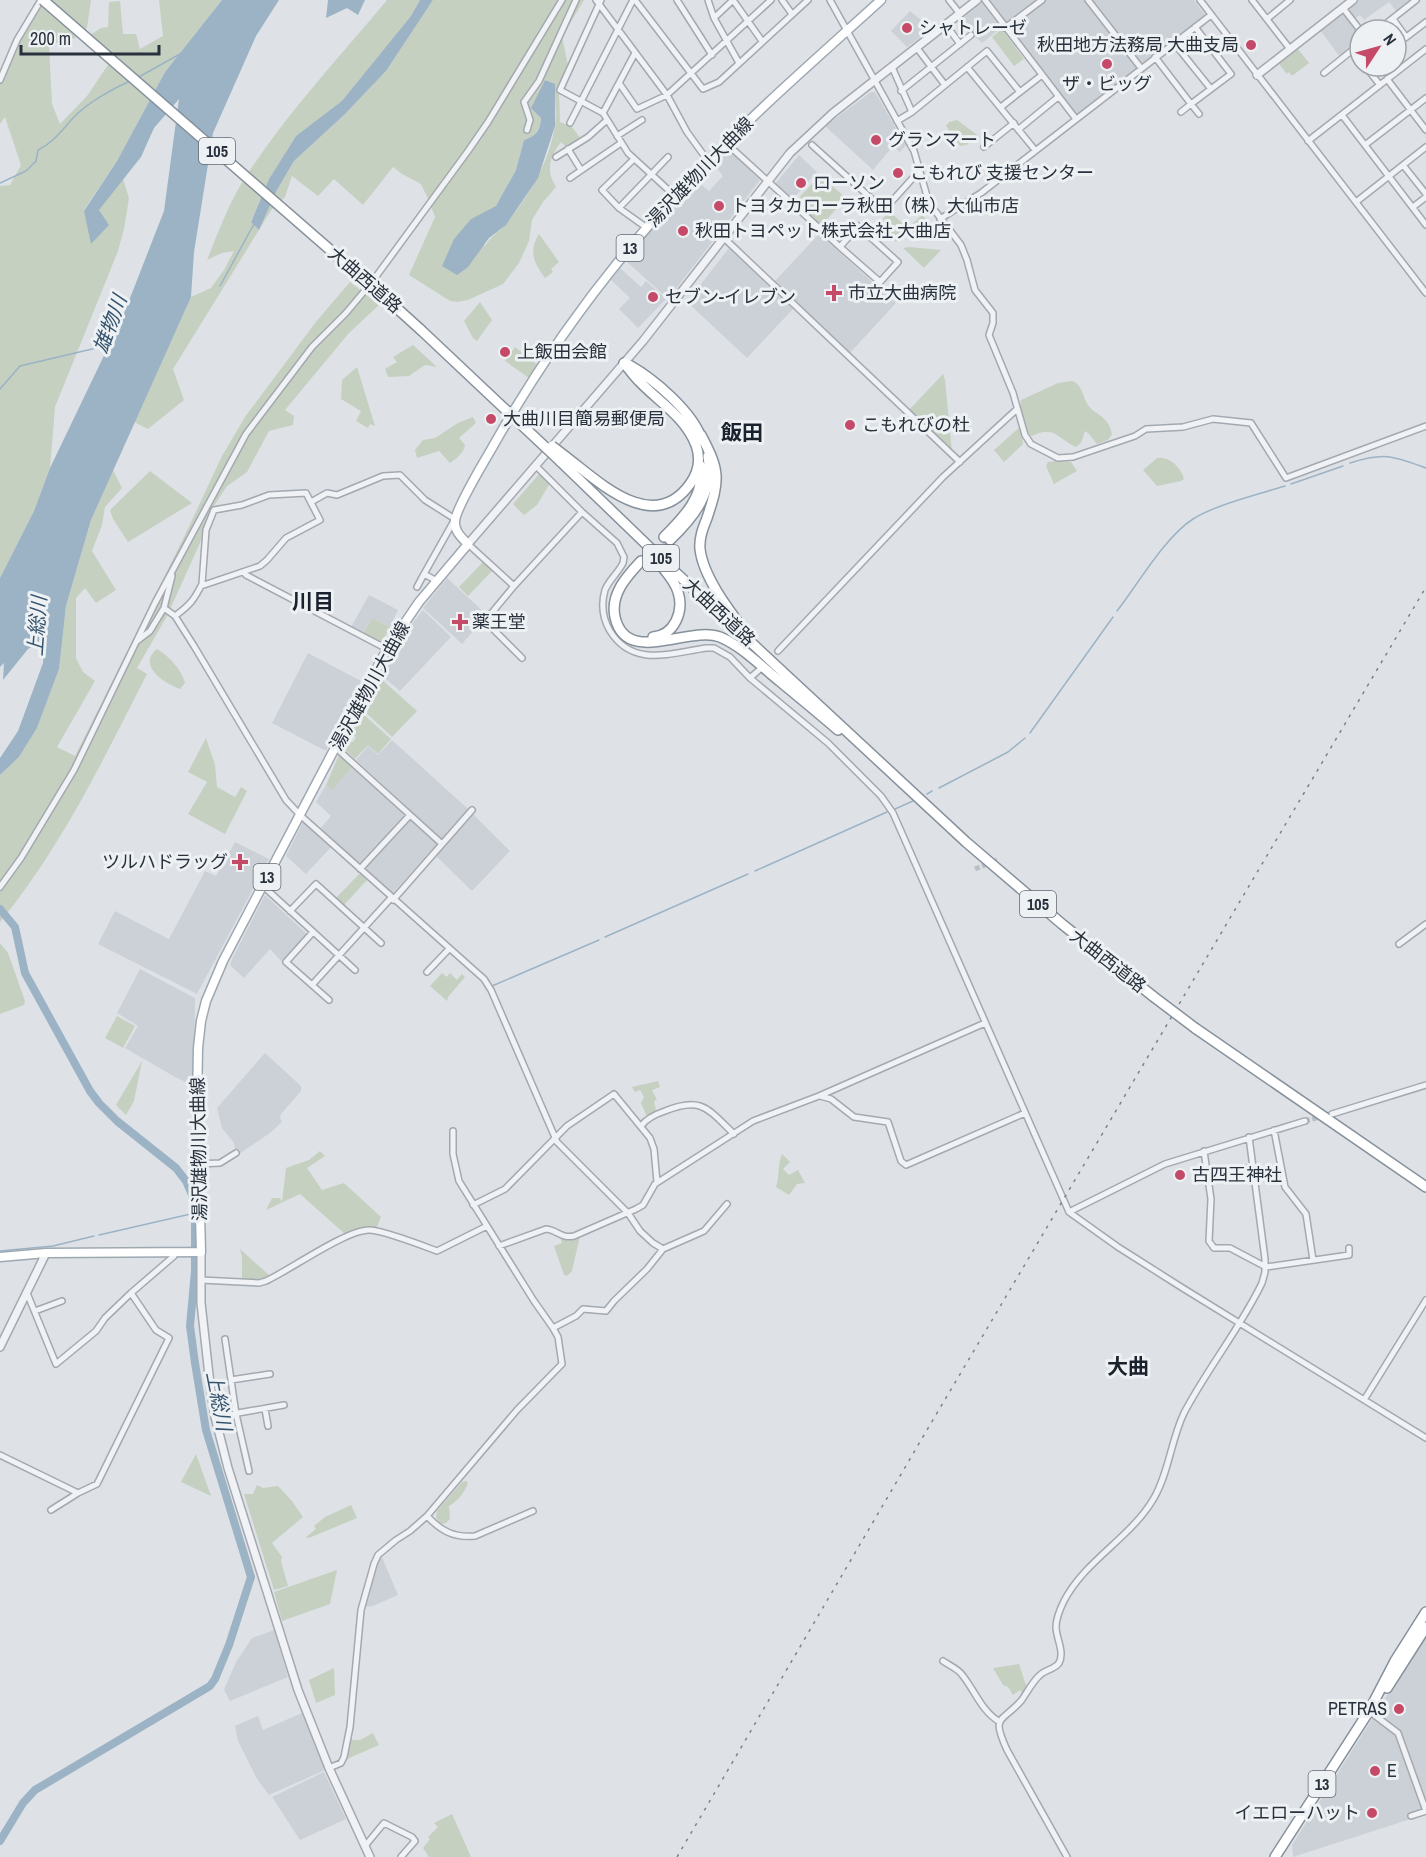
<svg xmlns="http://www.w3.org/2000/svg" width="1426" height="1857" viewBox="0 0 1426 1857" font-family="'Archivo Narrow','Noto Sans JP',sans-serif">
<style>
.built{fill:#ccd1d8}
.green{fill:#c5d0c0;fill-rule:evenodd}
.water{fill:#9bb3c5}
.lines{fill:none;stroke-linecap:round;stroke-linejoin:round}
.stream{stroke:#9bb3c5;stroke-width:1.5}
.river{stroke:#9bb3c5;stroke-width:8}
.minor-tunnel{stroke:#babfc5;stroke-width:5;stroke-dasharray:5 2.5;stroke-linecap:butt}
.motorway-tunnel{stroke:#babfc5;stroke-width:9;stroke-dasharray:9 4.5;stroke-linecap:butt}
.minor-casing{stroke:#a4a9b0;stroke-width:8}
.tertiary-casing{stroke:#a4a9b0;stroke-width:10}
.primary-casing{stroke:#9ea8b1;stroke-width:11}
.trunk-casing{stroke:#86919c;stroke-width:12}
.motorway-casing{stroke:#86919c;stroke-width:12}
.minor{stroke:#f0f2f5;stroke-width:5}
.tertiary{stroke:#f0f2f5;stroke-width:7}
.primary{stroke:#fff;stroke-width:8}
.trunk{stroke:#fff;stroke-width:9}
.motorway{stroke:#fff;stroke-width:9}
.rail{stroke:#78838f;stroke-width:1.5;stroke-dasharray:3 6;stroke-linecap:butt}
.motorway-bridge-casing{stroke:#86919c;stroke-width:12;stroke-linecap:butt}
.motorway-bridge{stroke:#fff;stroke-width:9}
.poi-dot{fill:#c54a68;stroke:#edf1f4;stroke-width:2}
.labels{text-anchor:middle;stroke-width:6;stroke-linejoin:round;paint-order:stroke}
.shield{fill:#edf1f4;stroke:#636b73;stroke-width:1.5}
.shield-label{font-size:16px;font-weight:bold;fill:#28313c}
.poi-label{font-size:18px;fill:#28313c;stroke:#edf1f4;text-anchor:start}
.street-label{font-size:18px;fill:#28313c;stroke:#edf1f4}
.water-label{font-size:20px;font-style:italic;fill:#35536d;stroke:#edf1f4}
.quarter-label{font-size:21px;font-weight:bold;fill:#1a222d;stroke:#edf1f4}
</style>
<rect width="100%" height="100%" fill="#dee2e7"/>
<path class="built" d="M990,0h47l-30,23z
M1047,0h39l52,68 -63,49 -64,-85v-4z
M1092,0h102l12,16 -64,49z
M1358,0h55l-16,12 -8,-10 -25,18 -4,-5 -7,5 -7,-10z
M982,3l19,25 -19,15 -23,-22z
M910,11l22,18 -25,18 -16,-16z
M1344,12l16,21v9l-20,15 -20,-27z
M871,92h4l31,53 -6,7 -7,-6 -20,24 -48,-44z
M728,149l32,31 -92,119 -42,-38 24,-31 47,-49 12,10 14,-15 -10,-12z
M799,155l18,17 -25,28 -18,-15z
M819,234l77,69 -47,51 -76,-71z
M729,248l64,61 -46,49 -60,-56z
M620,268l21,19 5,-6 20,18 -28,29 -19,-19 11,-11 -19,-18z
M447,578l40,37 -25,29 -39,-36z
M369,595l29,15 -8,17 -18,-9 -9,16 -12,-7z
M423,610l28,27 -51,54 -20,-17 18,-32z
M308,653l53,28 -35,70 -54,-28z
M392,740l76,69 -26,30 -86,-79 12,-14 10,9z
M352,767l53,49 -46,50 -40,-36 12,-14 -15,-14 10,-17 6,6z
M472,813l38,38 -38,40 -37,-36z
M409,819l28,25 -45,50 -4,-4 -4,-1 -21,-19z
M303,822l28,25 -25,27 -20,-18z
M235,842l34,17 -72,135 -99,-50 17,-33 54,28 36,-68 11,5z
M265,895l43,40 -25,28 -13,-14 -26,29 -14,-13 2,-6z
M140,969l55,29 -1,84h-8l-11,-5 -50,-29 13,-22 -21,-13z
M265,1053l36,33v5l-20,23 -1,4 2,4 -12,11 -34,23 -2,-13 -12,-15 -5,-20z
M382,1557l16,38 -25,11 -8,1 12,-44z
M274,1630l14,47 -58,24 -6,-11 1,-3 11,-25 16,-24z
M1426,1634v174l-5,2 2,5 -130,42 -1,-12z
M302,1713l23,57 -56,25 -12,-16 -19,-38 -3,-15 23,-10 5,14z
M324,1772l22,47 -46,21 -28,-43z"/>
<path class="green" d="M45,0h46l-4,28 -12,10 -26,7 3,59 8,20 27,-28 27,-40 -24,-21 11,-7 7,-1 1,-25 11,-1 3,33h13l4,15 23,-13 -4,-36h63l-57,72 -48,89 -33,49h14l25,-31 6,19 -5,31 -6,22 -63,156 -5,61 -16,43 -34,67v-392l10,-1 11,-20 -16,-48 -5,7v-48z
M387,0h33l-9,16 -69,86 -46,34 -27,43 -18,42 8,9 18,-40 17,-29 50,-46 42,-44 47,-71h127l-67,115 -63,88 -9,-19 -19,-10 -9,-7 -30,38 -29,-26 -16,17 -26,-20 -7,21 -13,12 -99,160 11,31 -36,29 -14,-7 57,-125 20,-9 13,-18 10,-19 -12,2 -15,7c11,-27 21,-55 36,-79 41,-65 95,-122 144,-181z
M564,0h20l-22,37 6,28 -9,24 1,33 12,5 9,12 -14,9 -6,-6c-11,15 -16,28 -5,45l-13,15 -11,18 -3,21 -10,22 -16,21 -35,16 -11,2 -7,-1 -41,-26 26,-58 -5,-13 36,-47zM545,80l9,4c1,14 3,28 1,42 -6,37 -25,67 -47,96 -7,9 -17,13 -23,24l-14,-27 25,-12 20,-37 8,-30c12,-4 15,-9 17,-22l-9,-11z
M1002,29l22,30 -10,7 -22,-29z
M1298,49l11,14 -17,13 -3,-4 -2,2 -8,-10z
M957,120l23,17 -14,8 -6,1 -14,-20 3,-4z
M820,175l26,23 -25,28 -26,-24z
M889,211l19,17 14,-13 8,8 -34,19 -18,-17z
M539,234l20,28 -8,7 2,3 -8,6c-11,-15 -17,-27 -6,-44z
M909,247l32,3 -17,18 -21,-20z
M350,282l29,23 -30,28 -64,77 9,6 -1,9 -24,6 -22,41 -20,14 -17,26 -10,31 -33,73 -30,52 10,6c-44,86 -86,174 -147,248v-147l19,-18 18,-29 22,-59 7,-63 25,-86 22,-50 9,18 -17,19 -3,18 -10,26 24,39 -20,13 -11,-15 -9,10v60l7,14 12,9 -38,66 18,9 109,-219 38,-81 23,-39 70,-94z
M480,302l12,18 -15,21 -4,-3 -9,-17z
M413,345l24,22 -12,-2 -16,11 -21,1 -3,-8 12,-7 -4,-5z
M515,347l23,18 -9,13 -24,-17z
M357,367l18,59 -5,-2 -2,4 -12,-7 5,-10 -20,-12 1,-19z
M943,374l2,6 7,72 -43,-42z
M1072,381c11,4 10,15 16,24 8,11 20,10 24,29l-4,6 -11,4 -8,-10 -4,-3 -4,12 -5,4c-20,-9 -21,-22 -44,-11l-3,-2 -9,-26 1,-8 37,-17z
M473,417l3,6 -17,15 6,7c-2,9 -8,13 -15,18l-11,-12 -22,7 -2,-8 8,-10 12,-2 23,-15z
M1020,427l3,17 -19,18 -10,-12z
M1157,458c12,-2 24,9 27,21l-3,2 -24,5 -14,-16z
M1055,461l16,1 6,9 -23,13 -8,-18 2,-4z
M150,471l42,32 -64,39 -15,-23 -3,-9z
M540,473l10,10 -13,22 -13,10 -11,-11z
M483,562l9,9 -24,25 -9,-9z
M372,618l18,9 -9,17 -18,-10z
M157,649c11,6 25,21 28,34l-5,6c-17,-6 -43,-24 -23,-40z
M380,678l37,33 -25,26 -29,-27z
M362,713l29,26 -13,15 -10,-9 -13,14 -12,-11 5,-8 5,2 3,-5 -6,-3z
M206,738l9,27 2,22 18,10 6,-10 6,4 -22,43 -37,-20 19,-32 -19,-10z
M339,755l13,12 -20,24 -6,-6z
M360,873l7,7 -23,25 -8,-7z
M0,943l8,10 17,48 -1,4 -24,9z
M442,973l5,4 3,-4 7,7 5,-6 3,3 -17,20 -1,4 -17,-15z
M117,1016l18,10 -12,22 -18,-10z
M142,1061l-8,40 -8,14 -10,-10z
M658,1081l2,6 -8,3 5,10 -3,1 2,10 -9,6 -6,-14 3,-6 -4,-7 -5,2 -3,-5z
M320,1151l5,5 -18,12 15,22 22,-7 37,34 -5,12 -19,1 -12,4 -45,-40 -34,16 6,-12h8l2,4 4,-34 23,-8z
M782,1154l8,8 -7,7 6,6 9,-5 7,13 -8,1 -8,11 -13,-8c4,-11 1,-21 6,-33z
M580,1236l-8,35 -5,5 -3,-1 -10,-29 8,-3 -2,-6 9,2z
M240,1249l30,27 -13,5 -15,-1v-23z
M196,1454l15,42 -30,-14z
M466,1481l2,2c-3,9 -10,18 -19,23l1,13 -4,4 -5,1 -5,-6 1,-7 25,-29z
M257,1485l6,3 15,-2 14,15 11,16 -31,26 10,14 -1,4 7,25 -14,4 -30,-96h9z
M351,1505l6,13 -48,20 -3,-1 10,-8 -2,-3 11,-9z
M337,1570l-7,34 -48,17 -8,-29z
M1019,1664l8,24 -4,6 -3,-4 -7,5 -5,-8 -5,-2 -10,-17z
M334,1668l1,27 -19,8 -7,-23z
M373,1733l6,12 -32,14 4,-19h9z
M452,1814l19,43h-42l-6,-9 7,-9 -2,-2 10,-10 -4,-4z"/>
<path class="water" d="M222,0h57l-23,36 -43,97 -19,119 -3,45 -100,223 -25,86 -7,63 -22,59 -18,29 -19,18v-17l18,-27 25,-68 1,-22 -16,8 -25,31 1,-17 -4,4v-89l34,-67 16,-43 73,-152 41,-105 15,-112 -25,29 -13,29 -42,53 10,15 -18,19 -7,-33 33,-50 48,-89z
M328,0h37l-7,15 -11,-7 -21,10z
M420,0h13l-47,71 -42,44 -50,46 -17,29 -18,40 -8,-8 18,-43 27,-43 46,-35 69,-85z
M545,80l10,4v42l-17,52 -32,47 -17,13 -21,29 -11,8 -15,-9 12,-27 17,-20 25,-13 20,-36 8,-30c12,-4 16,-9 17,-22l-10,-10z"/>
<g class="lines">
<path class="stream" d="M137,78l43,-24
M0,183l26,-12 10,-10 2,-11c15,-7 24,-20 35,-32 14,-15 39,-29 57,-37
M220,286l34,-62
M0,389l20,-23 89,-21
M1350,463c35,-11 43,-7 76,5
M1291,484l52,-18
M1117,611c21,-27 48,-74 76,-92 22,-14 66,-25 92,-33
M1030,733l83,-116
M939,788l69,-36 17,-14
M927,794l5,-3
M895,809l18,-8
M755,871l132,-59
M605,937l143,-63
M492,986l107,-46
M99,1235l96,-22
M0,1251l53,-5 41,-10"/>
<path class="river" d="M0,909l15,18 10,46 65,118 9,12 18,18 59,47 10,13 7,16 2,22v52l-5,55 5,37 11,67 45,147 -22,68 -14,34 -5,7 -175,104 -12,13 -23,38"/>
<path class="minor-tunnel" d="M975,869l22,-9
M1305,1121l19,-5"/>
<path class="motorway-tunnel" d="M646,565l24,-25"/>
<g class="minor-casing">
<path id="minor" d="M596,0l71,95 20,37 21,29
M601,0l-41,90 43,23 25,40 47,43
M635,0l68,89 16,-7 89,-82
M677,0l35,55
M708,0l6,18 25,45
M733,0l29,41
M782,0l10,14
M830,0l84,151 15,52 32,42 6,15 8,30 18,23v10l-4,12 24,58 12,42 6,9 27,14 15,-1 62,-21 11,-7 37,-2 30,-8 38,4 35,55 140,-52
M949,0l11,14
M985,0l91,119
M1088,0l53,68
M1200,0l226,293
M1252,0l38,49
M1343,8l17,22
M714,18l19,-18
M1267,19l23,-19
M1393,19l13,18
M946,25l14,19
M1005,28l37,-28
M1378,30l38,-30
M1174,43l37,46
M1396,45l30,-23
M917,48l28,37
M1353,50l7,10
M1155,57l36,47 40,-30 -36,-47
M1365,66l15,19
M892,67l20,45
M967,67l68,83
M1324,73l36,-29
M1387,79l39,51
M0,80l17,-40 24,-40
M619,83l18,26 30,-14 104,-95
M901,91l70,-56
M1001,107l19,-15
M1181,112l10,-8 8,10
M603,113l32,-60
M1342,115l84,110
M897,121l15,-9 75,-61 33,41 22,-17
M570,123l63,-123
M1019,129l39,-32
M527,130l3,-10 -6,-18 15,-21 37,-81
M617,136l25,-16
M1308,141l118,-92
M726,143l114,104 18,-21 40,36 -18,20 -40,-35
M812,145l72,65 36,-40
M1365,145l61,-47
M984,147l30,-24
M568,149l13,21
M556,157l32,-20 19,-17
M634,159l-32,31 17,18 28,20
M1403,165l23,29
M570,178l51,-35
M1356,202l70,-55
M1413,207l13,-10
M619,208l49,-51
M940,219l41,-26 230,-178
M724,238l236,224
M536,466l46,46 35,31 7,14 -1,6c-5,10 -14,17 -18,27 -4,14 -2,29 5,41 23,37 61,22 96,17h8l16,9 20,21 78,65 53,53 12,17 176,399 49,35 63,40 245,151
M311,502l16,-9 10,2 46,-19 17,-1 25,25 30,19 -31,55 13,7
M468,544l46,42
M244,572l2,3 141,74
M172,576l-8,32 11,8 19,30 92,154 14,15 184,164 7,11 66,152 71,71 12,18 13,12 10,6
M417,587l7,-13
M175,616c15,-11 19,-16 27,-32l4,-54 8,-20 28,-5 27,-10 37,-2 14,27 -34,18 -19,22 -7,6 -59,20
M137,641l13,-10 14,-23
M778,651l165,-174 74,-68
M522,658l-37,-37 29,-35 68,-74
M750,678l9,-8
M335,747l106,96
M360,869l50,-54
M263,886l92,84
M0,887l21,-29 53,-88 81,-167 91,-169 66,-87 34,-34 26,-31 96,-131 20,-29 74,-122
M393,900l79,-90
M290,911l26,-27 65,59
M313,932l-27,30 43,38
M1399,944l27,-20
M427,972l22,-23
M312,985l79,-87
M820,1096l11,3 23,18 34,5 13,39 5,4 119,-52
M1332,1114l94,-29
M641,1126c6,-8 15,-12 24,-15 37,-15 43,-2 69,23
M1274,1130l11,57 21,27 7,46
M1204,1151l7,48 -2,42 5,7h16l36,19 83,-12v-7
M199,1164l21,-1 16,-10
M1224,1172l29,-5
M473,1205l32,-16 62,-63 47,-32 36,44 4,11 3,33
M1069,1212l96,-48 140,-43
M499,1246l47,-17c11,1 16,10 28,7l62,-27 7,-4 12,-21 98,-63 66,-25 166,-73
M201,1280l58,3 7,-2c24,-11 81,-52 104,-51 15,1 51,15 67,21l50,-25
M27,1293l29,71 40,-33 9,-13 26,-25 43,-37v-4
M35,1311l27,-10
M553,1328l23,-12 7,-7 23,2 8,-10 33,-32 16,-20 41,-18 23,-27
M225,1339l11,75 13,57
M231,1380l39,-6
M1364,1400l62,-100
M265,1409l3,17
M215,1417l69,-12
M0,1455l78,38
M51,1510l27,-17 19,-9 72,-146 -13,-8 -25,-37
M427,1516c14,15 27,22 48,20l58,-25
M943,1661c7,5 16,8 20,15 12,15 19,36 37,46
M1369,1711l29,22 28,78
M329,1768l12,-5 3,-6 6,-30 11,-117 13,-46 4,-9 18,-15 14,-9 17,-15 90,-106 45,-46 -4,-27 -5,-9 -19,-27 -75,-120 -6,-27v-23
M1411,1816l15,-5
M365,1846l19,-23 28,14 3,4 -14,16
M1067,1857l-60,-107c-16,-35 -6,-27 14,-49 6,-8 11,-19 19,-26 5,-5 15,-6 19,-12 6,-11 -3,-25 -3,-36 0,-9 4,-18 8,-26 21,-41 67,-63 90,-103 15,-26 17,-58 30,-85 23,-44 57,-86 78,-130l3,-11v-13l-16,-122"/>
</g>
<g class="tertiary-casing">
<path id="tertiary" d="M1257,75l96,-75
M468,544l175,-203 147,-188 43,-40 144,-113
M201,1252v51l9,81 5,33 13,51 70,222 31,78 41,89
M0,1347l46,-94"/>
</g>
<g class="primary-casing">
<path id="primary" d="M0,1257l46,-4 155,-1 -4,-150 1,-54 3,-27 5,-20 17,-40 164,-312 32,-47 49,-58c-6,-6 -14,-13 -13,-23 1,-13 29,-59 37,-73 54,-96 121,-187 197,-267 60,-64 127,-122 192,-181"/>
</g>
<g class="trunk-casing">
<path id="trunk" d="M1387,1688l39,-61
M1275,1857l94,-146 26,-50 31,-49"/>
</g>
<g class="motorway-casing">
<path id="motorway" d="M390,302l31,28
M629,365c25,14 64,47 73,75
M701,435c19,36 19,44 6,83 -4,10 -8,20 -7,31 3,27 28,60 44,81
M565,456c33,25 88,80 125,28 8,-11 11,-25 6,-39 -11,-28 -37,-43 -57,-64 -6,-6 -10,-12 -15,-18
M560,461l113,109 293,272 96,82 92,73
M664,537c20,-20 42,-42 36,-72
M670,540c25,-24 44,-48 38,-84
M641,561c-14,15 -31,33 -26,56 11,50 74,8 105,20 19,8 36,24 51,37 23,19 45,37 67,56
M653,637c22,-2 31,-26 25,-45 -3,-11 -12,-20 -19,-29
M1195,1028l231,159"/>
</g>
<use href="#minor" class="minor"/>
<use href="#tertiary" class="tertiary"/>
<use href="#primary" class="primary"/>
<use href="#trunk" class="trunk"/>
<use href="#motorway" class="motorway"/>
<path class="rail" d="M677,1857l247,-422 502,-848"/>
<g class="motorway-bridge-casing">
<path id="motorway-bridge" d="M43,0l347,302
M421,330l139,131
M552,446l13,10
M1154,997l41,31"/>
</g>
<use href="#motorway-bridge" class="motorway-bridge"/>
</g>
<g class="poi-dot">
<circle cx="907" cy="28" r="6"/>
<circle cx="1251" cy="45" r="6"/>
<circle cx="1107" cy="64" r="6"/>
<circle cx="876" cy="140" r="6"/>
<circle cx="898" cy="173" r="6"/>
<circle cx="801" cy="183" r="6"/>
<circle cx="719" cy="206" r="6"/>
<circle cx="683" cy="231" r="6"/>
<path d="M831 284h6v6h6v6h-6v6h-6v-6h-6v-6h6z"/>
<circle cx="653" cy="297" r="6"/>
<circle cx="505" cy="352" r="6"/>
<circle cx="491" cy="419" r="6"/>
<circle cx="850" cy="425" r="6"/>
<path d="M457 613h6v6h6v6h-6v6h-6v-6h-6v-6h6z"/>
<path d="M237 853h6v6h6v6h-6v6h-6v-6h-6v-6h6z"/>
<circle cx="1180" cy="1175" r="6"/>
<circle cx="1399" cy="1709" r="6"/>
<circle cx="1375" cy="1771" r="6"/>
<circle cx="1372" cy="1813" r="6"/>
</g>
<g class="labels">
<g class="shield">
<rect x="199" y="138" width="36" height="26" rx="4.5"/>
<rect x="616.5" y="235" width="27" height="26" rx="4.5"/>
<rect x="643" y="545" width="36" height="26" rx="4.5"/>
<rect x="253.5" y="864" width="27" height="26" rx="4.5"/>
<rect x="1020" y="891" width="36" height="26" rx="4.5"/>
<rect x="1308.5" y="1771" width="27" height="26" rx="4.5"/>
</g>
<g class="shield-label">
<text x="217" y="157">105</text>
<text x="630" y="254">13</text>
<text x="661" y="564">105</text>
<text x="267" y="883">13</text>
<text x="1038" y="910">105</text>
<text x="1322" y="1790">13</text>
</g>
<g class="poi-label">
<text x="919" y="34">シャトレーゼ</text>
<text x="1239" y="51" text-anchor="end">秋田地方法務局 大曲支局</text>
<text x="1107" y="90" text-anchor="middle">ザ・ビッグ</text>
<text x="888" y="146">グランマート</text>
<text x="910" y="179">こもれび 支援センター</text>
<text x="813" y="189">ローソン</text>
<text x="731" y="212">トヨタカローラ秋田（株）大仙市店</text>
<text x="695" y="237">秋田トヨペット株式会社 大曲店</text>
<text x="848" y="299">市立大曲病院</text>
<text x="665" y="303">セブン-イレブン</text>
<text x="517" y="358">上飯田会館</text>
<text x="503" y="425">大曲川目簡易郵便局</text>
<text x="862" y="431">こもれびの杜</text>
<text x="472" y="628">薬王堂</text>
<text x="228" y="868" text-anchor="end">ツルハドラッグ</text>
<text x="1192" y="1181">古四王神社</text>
<text x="1387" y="1715" text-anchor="end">PETRAS</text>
<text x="1387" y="1777">E</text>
<text x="1360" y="1819" text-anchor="end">イエローハット</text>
</g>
<g class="street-label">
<text transform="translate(700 172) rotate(-46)" y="6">湯沢雄物川大曲線</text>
<text transform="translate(365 280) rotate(41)" y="6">大曲西道路</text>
<text transform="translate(719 612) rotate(43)" y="6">大曲西道路</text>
<text transform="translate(370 686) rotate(-61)" y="6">湯沢雄物川大曲線</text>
<text transform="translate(1108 961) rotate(38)" y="6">大曲西道路</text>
<text transform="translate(199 1149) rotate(-91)" y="6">湯沢雄物川大曲線</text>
</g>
<g class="water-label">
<text transform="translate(110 324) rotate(-70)" y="7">雄物川</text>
<text transform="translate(37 626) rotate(-86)" y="7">上総川</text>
<text transform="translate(219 1401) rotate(79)" y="7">上総川</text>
</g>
<g class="quarter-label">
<text x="742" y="440">飯田</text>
<text x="313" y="609">川目</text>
<text x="1128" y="1374">大曲</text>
</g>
</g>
<g transform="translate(1378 48) rotate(54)"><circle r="28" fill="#edf1f4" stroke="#9ea4aa" stroke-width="1.5"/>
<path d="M0-4.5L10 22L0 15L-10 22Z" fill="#c54a68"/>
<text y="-9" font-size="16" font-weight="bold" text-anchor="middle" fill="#28313c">N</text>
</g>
<path d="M21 45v9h138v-9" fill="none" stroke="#28313c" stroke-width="3"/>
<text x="30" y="45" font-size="18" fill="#28313c" stroke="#edf1f4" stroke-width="4.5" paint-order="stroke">200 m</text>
</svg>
